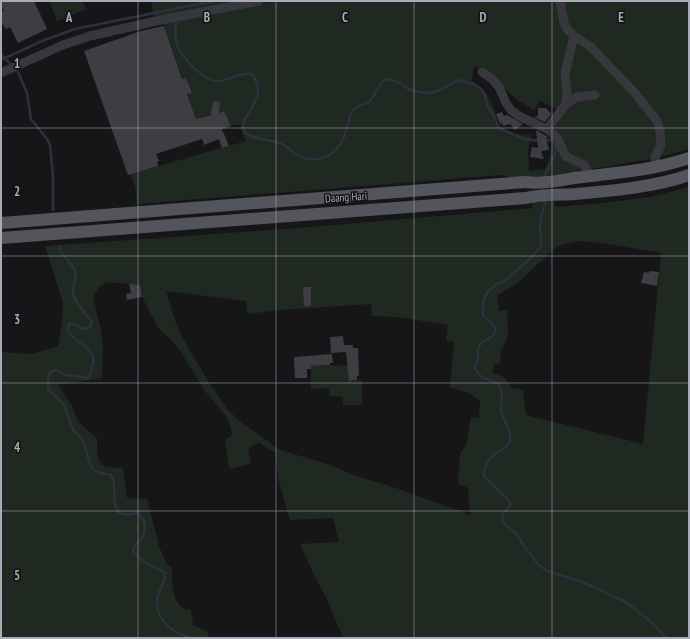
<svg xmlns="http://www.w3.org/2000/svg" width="690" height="639" viewBox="0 0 690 639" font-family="'PT Sans Narrow',sans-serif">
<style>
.green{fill:#202822;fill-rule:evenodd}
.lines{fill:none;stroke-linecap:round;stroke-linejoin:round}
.stream{stroke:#2c323c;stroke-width:2.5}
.building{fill:#3e3e42}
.minor{stroke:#37373d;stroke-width:9}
.major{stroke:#53545c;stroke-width:12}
.grid{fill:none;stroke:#a8aab8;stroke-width:1;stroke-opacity:0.55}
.labels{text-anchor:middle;stroke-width:3;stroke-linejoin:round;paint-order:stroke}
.street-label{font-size:11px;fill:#a8aab8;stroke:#111113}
.grid-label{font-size:13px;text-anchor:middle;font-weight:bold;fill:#a8aab8;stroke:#111113;stroke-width:3;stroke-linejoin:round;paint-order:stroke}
</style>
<rect width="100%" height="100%" fill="#161618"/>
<path class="green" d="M49,1h33l4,8 -29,12z
M151,1h93l-90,18z
M276,1h413v148l-32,9 -52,9 -24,3 -19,7 -38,3 -23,-5 -364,29 -2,-17 -4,-13 115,-33 -5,-11v-5h-11l-6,-14 -28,8 -33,-97zM474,66l9,3 33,30 18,11 6,-9 23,11 -9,17 5,7 -7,8 -2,12 -5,13 -16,2 -1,-21 3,-15c-9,-1 -26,-1 -32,-10 -2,-3 -2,-9 -4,-12 -5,-14 -10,-25 -23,-32z
M689,187v451h-346l-17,-41 -11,-20 -15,-33 39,-2 -6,-24 -43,2 -11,-38 -4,-29 -15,-10 -8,2 -4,5 3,14 -22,5 -4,-29 7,-5 -2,-9 -4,-10 -22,-26 -22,-37 -10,-12 -14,-13 -16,-31 -2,-12 -33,-3 -6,4 -8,11 8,34 2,13 -1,34 -44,7 14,21 5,13 5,6 15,13v13l2,11 7,5 17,1 4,30 20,1 12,47 7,17 6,5c0,11 -1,31 10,39 2,2 6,2 9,3l2,15 15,7 1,6h-208v-286l31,2 26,-8 4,-24 1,-19 -18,-57 253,-18 235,-20 -1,-6 22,-2 1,7 48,-4 47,-6zM579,241l30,3 52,9 -18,191 -117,-29 -3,-25 -11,-2 -8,-11 -11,-4 1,-9 6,-1 1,-12 7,-15 -1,-26 -8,1 -2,-16 13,-7 12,-9 35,-33zM166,291l80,10 1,13 34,-4 90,-6 1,12 26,1 50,8 -2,16 8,1 -4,45 19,6 11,8 -1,17 -8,-1 -5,29 -6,7 -2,31 10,4 2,27 -74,-27 -45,-14 -20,-9 -51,-15 -38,-27 -15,-14 -19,-28 -26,-44 -9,-22z
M348,365l1,16 13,-1v25h-19v-8l-14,-1v-8l-18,1v-23z"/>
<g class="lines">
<path class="stream" d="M176,20c0,7 -1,14 0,22 3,13 29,41 44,39 11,-1 20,-9 32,-7 20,28 -18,43 -7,58 5,7 28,8 37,12 5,3 10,8 15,11 19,10 39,2 47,-18 3,-8 4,-18 8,-26 4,-7 13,-5 18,-10 6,-6 7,-16 14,-20 8,-6 19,6 27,9 5,2 12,3 18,3 12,-1 20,-9 30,-13l16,5 6,4 4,6 3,12 6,9 5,12 25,11 16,2
M1,54l9,10
M1,60l41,-19 33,-12 138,-28
M18,72l9,21 4,26 16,20 3,6 3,31v34
M544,178c3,-11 19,-28 8,-38h-7
M545,199c0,9 -4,16 -5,24 -1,8 3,16 0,24 -3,6 -29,29 -36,34 -3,2 -7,3 -10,5 -11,7 -12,18 -11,30 8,5 19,14 7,22 -5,3 -8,3 -11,8 -2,4 -1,8 -1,12 -1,3 -3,7 -3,10 2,3 4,7 7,9 6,4 13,3 17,8 5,7 2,16 2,24 1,10 10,19 9,29 0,15 -25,10 -26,38l26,26v4l-8,9 1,8 13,10 11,17 12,15 8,6 33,10 46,21 24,19 16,17
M59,247c4,11 10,13 15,21 5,8 -2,16 -1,25 1,10 13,20 19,29l-2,5 -5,2 -12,-5h-4l-1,6c8,15 31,18 24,36 -1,5 -1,9 -4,12l-23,-3 -9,-5 -6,2 -2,6v11l16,16 9,25 7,6 4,7 6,21 3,5 8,4 10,2c7,12 -1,24 8,38l9,2 10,-2c10,10 9,24 -3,32l-2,7 13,11 18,9c2,11 -4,14 -6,24 -4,17 7,31 22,38 4,2 8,2 12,4"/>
</g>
<path class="building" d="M1,1h33l13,28 -29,14 -8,-16 -4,2 -5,-7v-10l3,-2 -3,-3z
M164,26l18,53 4,-1 6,15 -5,1 9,25 15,-4 2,-14 7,1 -1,11 5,-2 7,15 -9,3 7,17 -7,2 -3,-9 -15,6 -2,-6 -46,15 3,7 -2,1 1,4 -30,9 -44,-124 57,-20z
M538,108h8l5,6 -6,8 -11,-5 4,-1z
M502,112l2,4 3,-1 16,9 -8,6 -5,-6 -7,2 -1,-3 -2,1 -4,-10z
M536,130l12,7 -2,1 3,12 -8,1 3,8 -14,-2 2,-10 6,1z
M649,271l10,1 -2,14 -16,-3 3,-11 5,1z
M129,284l11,1 2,12 -15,3 -1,-6 5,-1z
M303,287h8v19h-7z
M343,336l1,9h9v3h5l1,28h-2v4l-8,1 -3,-29 -15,1 -1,-16z
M332,354l1,9h-3v2l-19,1v3h-4v9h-12l-1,-21z"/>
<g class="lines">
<path class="minor" d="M560,1l4,22 3,6 7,7 16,10 45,47 22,28 3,10 1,14 -6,12 2,10
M482,72l10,7 7,8 7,16 5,7 8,6 28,13 6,5 5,5 6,14 3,4 17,8 7,12
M1,73l62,-28 27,-9 71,-16 98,-19
M566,104l11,-7 18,-2
M547,129l19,-25 1,-11 -2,-19 9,-38"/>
<path class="major" d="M1,223l524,-41c17,2 32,-1 49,-4 38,-5 78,-7 115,-20
M1,238l525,-40c16,-4 32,-3 49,-4 35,-3 81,-7 114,-19"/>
</g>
<path class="grid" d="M138,1v637M276,1v637M414,1v637M552,1v637M1,128h688M1,256h688M1,383h688M1,511h688"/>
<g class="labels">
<g class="street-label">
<text transform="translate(346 197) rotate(-4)" y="4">Daang Hari</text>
</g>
</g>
<g class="grid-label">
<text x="69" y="22">A</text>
<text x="207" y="22">B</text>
<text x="345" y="22">C</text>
<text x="483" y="22">D</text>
<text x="621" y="22">E</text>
<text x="17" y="68">1</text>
<text x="17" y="196">2</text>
<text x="17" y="324">3</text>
<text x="17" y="452">4</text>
<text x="17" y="580">5</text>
</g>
<rect width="690" height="639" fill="none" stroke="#a8aab8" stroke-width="4"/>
</svg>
